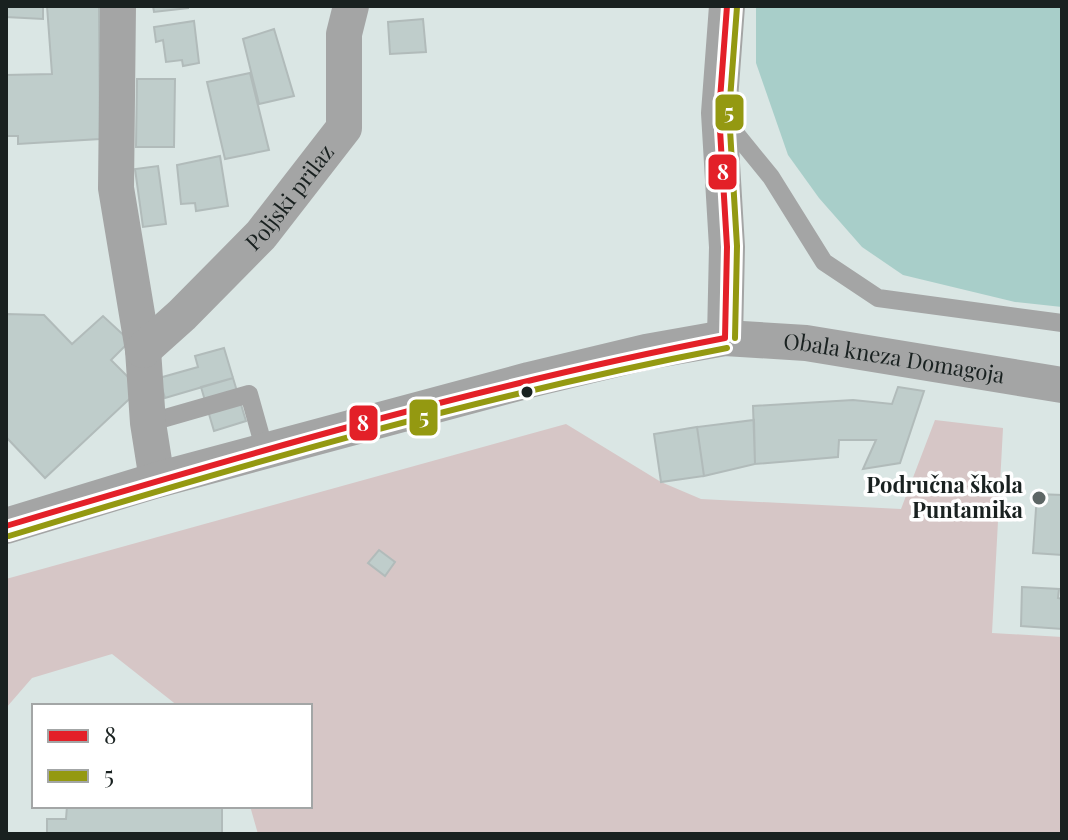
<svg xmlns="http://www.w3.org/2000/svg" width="1068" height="840" viewBox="0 0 1068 840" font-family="'Playfair Display',serif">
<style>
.green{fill:#d6c6c6}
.water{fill:#a8cec9}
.building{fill:#bfcdcb;stroke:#b1bbba;stroke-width:2}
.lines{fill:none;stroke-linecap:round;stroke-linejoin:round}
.service{stroke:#a4a5a5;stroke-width:18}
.minor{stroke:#a4a5a5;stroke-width:36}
.bus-1-casing{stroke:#fff;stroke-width:12}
.bus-2-casing{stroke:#fff;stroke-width:12}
.bus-1{stroke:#e32028;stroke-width:6}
.bus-2{stroke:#949911;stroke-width:6}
.bus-dot{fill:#192120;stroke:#fff;stroke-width:3}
.poi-dot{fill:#5d6665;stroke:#fff;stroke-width:3}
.labels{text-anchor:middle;stroke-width:7;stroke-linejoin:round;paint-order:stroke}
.street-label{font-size:22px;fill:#192120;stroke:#fff}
.poi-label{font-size:22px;font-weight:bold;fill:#192120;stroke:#fff;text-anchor:end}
.line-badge{stroke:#fff;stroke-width:3}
.badge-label{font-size:22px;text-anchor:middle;font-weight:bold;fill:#fff}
</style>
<rect width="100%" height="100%" fill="#dae6e4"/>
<path class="green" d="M935,420l68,8 -11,205 70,4v197h-804l-8,-28h60v-100h-132l-66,-52 -80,24 -26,30v-129l560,-155 95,58 40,17 200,10z"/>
<path class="water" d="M756,6h306v301l-47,-5 -112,-27 -41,-28 -43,-49 -31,-43 -32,-92z"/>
<path class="building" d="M6,6h37v13l-37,-2z
M47,6h52l1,133 -82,5v-8h-12v-61l46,-1z
M153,6h35v2l-34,4z
M423,19l3,33 -36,2 -2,-32z
M194,21l5,42 -16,3 -1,-6 -16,2 -3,-22 -7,2 -2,-15z
M274,29l20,67 -35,8 -16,-65z
M250,73l19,77 -44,9 -18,-77z
M137,79h38l-1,68h-38z
M220,156l8,50 -32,5 -1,-8 -14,1 -4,-39z
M158,166l8,58 -23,3 -8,-58z
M6,314l38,1 28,29 31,-28 27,25 -19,19 29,29 -95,89 -39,-41z
M224,348l9,30 -68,20 -6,-20 39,-11 -3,-11z
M233,378l13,43 -32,10 -13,-44z
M898,387l26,4 -24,72 -37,6 13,-29h-37l-1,17 -83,7 -2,-58 100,-6 39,4z
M754,420l1,44 -51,12 -7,-49z
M697,427l7,49 -43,6 -7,-48z
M1037,494l25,1v60l-29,-2z
M379,550l16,12 -10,14 -17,-13z
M1022,587l37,2 -1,9 4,1v30l-41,-3z
M67,806h155v28h-175v-15h19z"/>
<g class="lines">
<path class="service" d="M723,118l48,59 53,85 54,36 184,25
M148,423l101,-29 16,57"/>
<g class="minor">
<path d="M118,6l-2,182 27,162 5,73 9,57"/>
<path d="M725,338l2,-91 -8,-134 8,-107"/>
<path id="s1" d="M143,350l39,-35 79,-80 83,-107v-94l7,-28"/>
<path id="s2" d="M6,526l151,-46 372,-100 117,-28 79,-14 81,5 256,42"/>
</g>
<g class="bus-1-casing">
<path id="bus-1" d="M725,338l2,-91 -8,-134 8,-107
M6,526c237,-71 476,-141 719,-188"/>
</g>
<g class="bus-2-casing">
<path id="bus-2" d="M735,338l2,-92 -8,-133 8,-106
M9,536c236,-72 475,-141 718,-188"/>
</g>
<use href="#bus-1" class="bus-1"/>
<use href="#bus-2" class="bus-2"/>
</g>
<circle class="bus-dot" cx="527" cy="392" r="7"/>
<circle class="poi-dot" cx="1039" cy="498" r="8"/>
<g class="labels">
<g class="street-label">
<text dy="8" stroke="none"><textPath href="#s1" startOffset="212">Poljski prilaz</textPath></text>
<text dy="8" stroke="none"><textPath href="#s2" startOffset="914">Obala kneza Domagoja</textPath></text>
</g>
<g class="poi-label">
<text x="1023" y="493">Područna škola<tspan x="1023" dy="25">Puntamika</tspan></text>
</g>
</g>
<g class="line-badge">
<rect x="714" y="93" width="31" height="39" rx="8" fill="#949911"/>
<rect x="707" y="153" width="31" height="38" rx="8" fill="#e32028"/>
<rect x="408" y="398" width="31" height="39" rx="8" fill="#949911"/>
<rect x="348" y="404" width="31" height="38" rx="8" fill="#e32028"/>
</g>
<g class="badge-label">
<text x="729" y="120">5</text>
<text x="723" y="180">8</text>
<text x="424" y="425">5</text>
<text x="363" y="431">8</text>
</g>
<rect width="1068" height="840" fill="none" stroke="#192120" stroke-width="16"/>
<rect x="32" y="704" width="280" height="104" fill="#ffffff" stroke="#a3a6a6" stroke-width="2"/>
<rect x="48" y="730" width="40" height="12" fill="#e32028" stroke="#a3a6a6" stroke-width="2"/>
<text x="104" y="744" font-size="24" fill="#192120">8</text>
<rect x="48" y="770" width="40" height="12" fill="#949911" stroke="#a3a6a6" stroke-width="2"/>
<text x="104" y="784" font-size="24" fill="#192120">5</text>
</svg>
